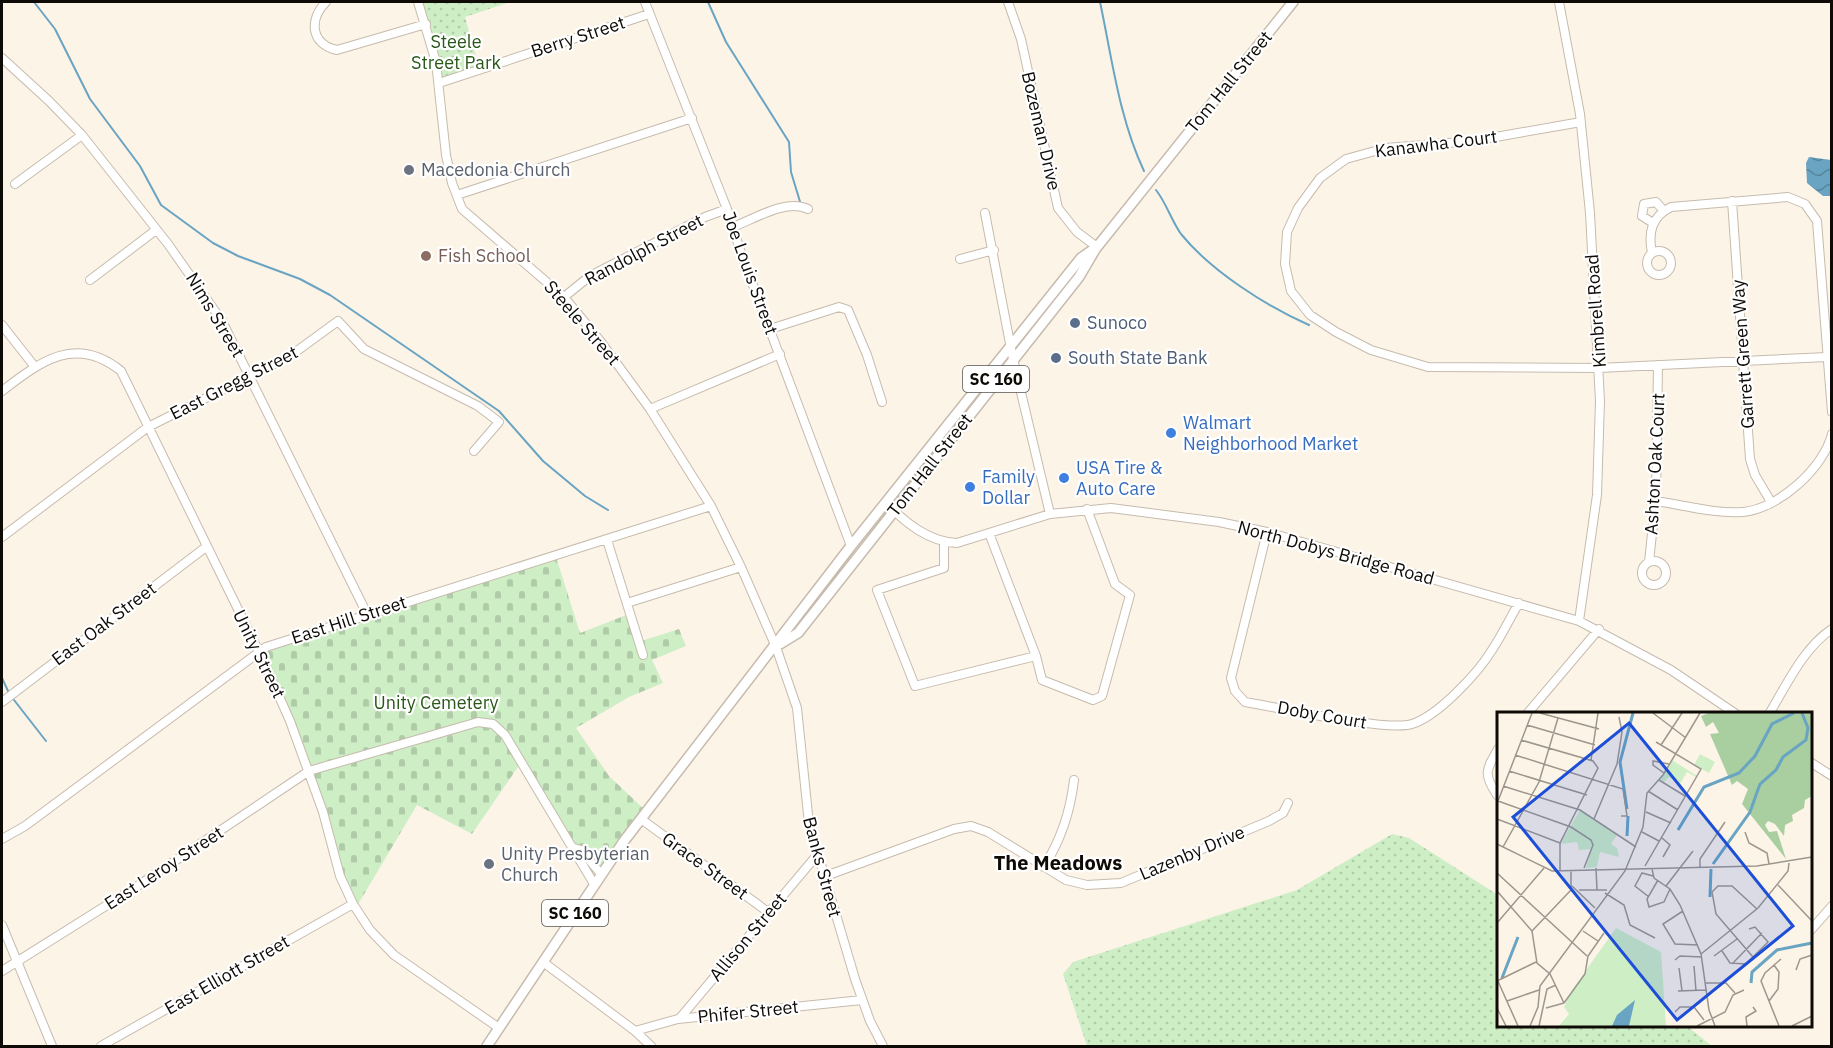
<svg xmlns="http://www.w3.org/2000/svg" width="1833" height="1048" viewBox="0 0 1833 1048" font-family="'IBM Plex Sans',sans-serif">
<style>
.grass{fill:url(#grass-dots)}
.cemetery{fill:url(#cemetery-stones)}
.water{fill:url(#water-waves)}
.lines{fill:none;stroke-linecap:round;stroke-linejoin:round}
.stream{stroke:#69a4c3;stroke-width:2}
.minor-casing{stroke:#c6bbad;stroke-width:10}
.major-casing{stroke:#c6bbad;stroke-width:12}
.minor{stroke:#fff;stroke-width:8}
.major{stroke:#fff;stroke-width:9}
.worship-dot{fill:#6b7280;stroke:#fff;stroke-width:2}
.education-dot{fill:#8d6e63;stroke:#fff;stroke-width:2}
.service-dot{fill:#5c6f8a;stroke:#fff;stroke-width:2}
.shop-dot{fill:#3f7fe0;stroke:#fff;stroke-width:2}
.labels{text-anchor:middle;stroke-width:4.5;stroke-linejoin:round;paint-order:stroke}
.shield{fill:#fff;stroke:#565451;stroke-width:1.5}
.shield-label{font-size:16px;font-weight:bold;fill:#0e0a06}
.street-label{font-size:18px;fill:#0e0a06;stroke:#fff}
.park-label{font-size:18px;fill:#285718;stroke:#fff}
.worship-label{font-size:18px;fill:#5b616d;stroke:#fff;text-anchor:start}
.education-label{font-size:18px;fill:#785e54;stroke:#fff;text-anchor:start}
.service-label{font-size:18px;fill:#4e5e75;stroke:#fff;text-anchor:start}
.shop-label{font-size:18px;fill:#366cbe;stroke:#fff;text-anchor:start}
.neighbourhood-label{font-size:20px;font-weight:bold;fill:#0e0a06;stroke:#fff}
.inset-river{fill:none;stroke:#69a4c3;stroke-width:3}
.inset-road{fill:none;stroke:#9d968e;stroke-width:1.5}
.view{fill:#1d4ed8;fill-opacity:0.15;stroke:#1d4ed8;stroke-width:3}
.inset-edge{fill:none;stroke:#0e0a06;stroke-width:3}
</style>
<defs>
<pattern id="grass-dots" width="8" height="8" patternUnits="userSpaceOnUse" patternTransform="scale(1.5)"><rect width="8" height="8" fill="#ceeec5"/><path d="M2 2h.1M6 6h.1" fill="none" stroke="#b0cba8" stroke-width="1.8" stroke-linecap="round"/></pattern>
<pattern id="cemetery-stones" width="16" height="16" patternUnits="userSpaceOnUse" patternTransform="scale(1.5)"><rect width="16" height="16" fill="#ceeec5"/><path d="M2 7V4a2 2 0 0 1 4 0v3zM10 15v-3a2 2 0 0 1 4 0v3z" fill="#b0cba8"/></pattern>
<pattern id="water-waves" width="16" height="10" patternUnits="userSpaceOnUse" patternTransform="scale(1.5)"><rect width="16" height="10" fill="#69a4c3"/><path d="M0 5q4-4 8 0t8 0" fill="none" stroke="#55849c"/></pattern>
</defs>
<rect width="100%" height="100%" fill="#fdf4e8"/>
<path class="grass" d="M421,2h89l-45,15 14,50 -37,11 -11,-51z
M1392,834l17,4 89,57v131h189l25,20h-625l-24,-72 10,-12 224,-72z"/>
<path class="cemetery" d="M556,557l24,76 49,-19 9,28 41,-13 7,17 -34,14 11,23 -34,14 -53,31 33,48 36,34 -45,61 -26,-24 -52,-86 -50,73 -55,-29 -60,101 -13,-22 -19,-70 -65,-163z"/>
<path class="water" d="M1809,157l22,3v36h-8l-16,-13 -1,-20z"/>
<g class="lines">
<path class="stream" d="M34,2l21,27 35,70 50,67 21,39 52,38 25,13 62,23 30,16 169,116 44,50 42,35 23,14
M708,2l18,40 63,100 2,30 10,33
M1100,2c12,56 19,116 44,169
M1156,190c11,14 15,30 25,44 30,37 85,72 128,91
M2,678l6,13
M14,700l32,41"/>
<g class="minor-casing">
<path id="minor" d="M326,2c-17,17 -16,42 11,48l89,-26
M418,2l18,60 10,93 6,28 10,26 102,88 37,45 49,67 61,97 30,61 35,80 21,61 12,116 46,155 15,42 13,25
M645,2l82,207 14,44 110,293
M1008,2l13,37 37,169 19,24 20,15
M1559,2l21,112 10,99 10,188 -3,94 -18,126
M2,58l47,43 33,34 86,109 54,77 145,293
M439,83l210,-69
M1581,122l-108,19 -87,7 -40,11 -26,19 -22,30 -11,24 -2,32 6,27 19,24 26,17 35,18 57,17 171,1 228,-11
M15,184l67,-49
M457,195l235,-77
M1732,201l18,258 5,16 16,27
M985,213l28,146 37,155
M1653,223l-11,-7 2,-12 12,-2 8,9
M733,227c21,-8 54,-29 75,-18
M1647 263a12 12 0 1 1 24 0a12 12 0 1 1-24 0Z
M1652,253c-4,-20 -1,-36 19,-46l117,-10 17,7 12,17 15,191
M960,259l34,-9
M90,280l66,-50
M564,297l26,-21 115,-59 22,-8
M2,325l33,42
M770,329l69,-22 9,3 19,45 15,47
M2,391c38,-29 73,-57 119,-20l141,287 28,63 33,91 17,64 13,28 17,26 24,25 105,73
M650,409l130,-55
M1656,501c27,4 59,13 87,11 35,-3 81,-44 89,-78
M887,504c19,19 42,38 70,39l93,-29 61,-6 108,14 48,10 312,89 92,49 65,44
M1267,532l-36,146 4,13 10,11c31,5 143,30 167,22 26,-8 66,-51 80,-74 10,-15 18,-32 27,-47
M989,533l47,123 6,24 51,20 9,-4 28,-101 -15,-11 -28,-75
M2,537l146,-110 142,-71 48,-35 26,28 114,57 21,16 -25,29
M607,540l36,115
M944,543v25l-67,22 38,96 121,-30
M1642 573a12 12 0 1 1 24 0a12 12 0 1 1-24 0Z
M1649,562l7,-66 2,-131
M627,603l114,-36
M2,702l204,-155
M1527,714l72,-85
M1769,714c17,-28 35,-67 63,-85
M1810,762l22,14
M1497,795c-14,-21 -11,-25 1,-46
M641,819l127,93
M2,839l23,-13 241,-179 445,-141
M574,848l7,2 20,24
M1044,867c17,-28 26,-54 30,-87
M823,877l131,-48 17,-3 17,6 78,48 21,5 34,-2 148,-62 14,-8 5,-10
M2,925l50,121
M1810,931l22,-25
M543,962l92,69 16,15
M2,971l137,-86 170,-114 169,-49 15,2 12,11 89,149
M680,1018l137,-163
M635,1031l43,-12 184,-19
M101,1046l252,-142"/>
</g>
<g class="major-casing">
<path id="major" d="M780,644l18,-11 281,-356 17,-29
M487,1046l137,-205 227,-295 230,-288 16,-11 196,-245"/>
</g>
<use href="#minor" class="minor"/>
<use href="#major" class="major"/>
</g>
<g class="worship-dot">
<circle cx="409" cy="170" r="6"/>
<circle cx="489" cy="864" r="6"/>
</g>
<circle class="education-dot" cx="426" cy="256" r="6"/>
<g class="service-dot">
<circle cx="1075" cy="323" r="6"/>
<circle cx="1056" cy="358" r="6"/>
</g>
<g class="shop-dot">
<circle cx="1171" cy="433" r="6"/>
<circle cx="1064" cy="478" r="6"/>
<circle cx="970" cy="487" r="6"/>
</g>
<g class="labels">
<g class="shield">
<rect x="963" y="366" width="66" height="26" rx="4.5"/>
<rect x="542" y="900" width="66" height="26" rx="4.5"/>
</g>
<g class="shield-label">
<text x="996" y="385">SC 160</text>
<text x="575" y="919">SC 160</text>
</g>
<g class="street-label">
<text transform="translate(578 37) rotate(-18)" y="6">Berry Street</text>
<text transform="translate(1229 82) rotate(-51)" y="6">Tom Hall Street</text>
<text transform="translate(1041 131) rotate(77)" y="6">Bozeman Drive</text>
<text transform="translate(1436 144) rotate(-7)" y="6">Kanawha Court</text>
<text transform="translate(644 250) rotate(-28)" y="6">Randolph Street</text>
<text transform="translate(750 273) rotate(70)" y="6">Joe Louis Street</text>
<text transform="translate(1596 311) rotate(-94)" y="6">Kimbrell Road</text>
<text transform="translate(215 315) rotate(59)" y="6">Nims Street</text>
<text transform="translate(582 323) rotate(49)" y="6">Steele Street</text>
<text transform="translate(1743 354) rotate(-94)" y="6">Garrett Green Way</text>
<text transform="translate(234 383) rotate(-27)" y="6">East Gregg Street</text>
<text transform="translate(1655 464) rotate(-87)" y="6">Ashton Oak Court</text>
<text transform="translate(930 465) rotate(-52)" y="6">Tom Hall Street</text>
<text transform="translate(1336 553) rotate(15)" y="6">North Dobys Bridge Road</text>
<text transform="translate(349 620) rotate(-18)" y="6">East Hill Street</text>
<text transform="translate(104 624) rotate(-37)" y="6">East Oak Street</text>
<text transform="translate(259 654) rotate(64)" y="6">Unity Street</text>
<text transform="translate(1322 715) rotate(10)" y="6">Doby Court</text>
<text transform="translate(1192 853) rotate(-23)" y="6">Lazenby Drive</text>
<text transform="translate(705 866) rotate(36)" y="6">Grace Street</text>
<text transform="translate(822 867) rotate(75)" y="6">Banks Street</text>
<text transform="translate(164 868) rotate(-33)" y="6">East Leroy Street</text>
<text transform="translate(748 937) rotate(-50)" y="6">Allison Street</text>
<text transform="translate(227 975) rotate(-30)" y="6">East Elliott Street</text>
<text transform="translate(748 1012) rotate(-6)" y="6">Phifer Street</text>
</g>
<g class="park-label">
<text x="456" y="48">Steele<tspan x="456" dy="21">Street Park</tspan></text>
<text x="436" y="709">Unity Cemetery</text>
</g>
<g class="worship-label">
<text x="421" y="176">Macedonia Church</text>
<text x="501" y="860">Unity Presbyterian<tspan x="501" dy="21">Church</tspan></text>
</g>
<g class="education-label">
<text x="438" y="262">Fish School</text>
</g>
<g class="service-label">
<text x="1087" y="329">Sunoco</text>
<text x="1068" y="364">South State Bank</text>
</g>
<g class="shop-label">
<text x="1183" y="429">Walmart<tspan x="1183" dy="21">Neighborhood Market</tspan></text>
<text x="1076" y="474">USA Tire &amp;<tspan x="1076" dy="21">Auto Care</tspan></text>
<text x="982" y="483">Family<tspan x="982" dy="21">Dollar</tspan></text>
</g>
<g class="neighbourhood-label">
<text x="1058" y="870">The Meadows</text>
</g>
</g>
<g transform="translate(1497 712)">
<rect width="315" height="315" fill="#fdf4e8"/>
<path d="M175,48l25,16 -1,1 -9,-5 -7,12 -11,-7 -5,5 -4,-3zM119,216l45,24 5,74h-107l10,-12 -5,-7 8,-17z" fill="#ceeec5"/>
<path d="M212,1h103v83l-7,4 -1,8 -12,7 1,6 -8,4 -1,11 -9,-12 -7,-3 -3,4 4,7 8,-1 9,28 -44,-55 6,-15 -11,-8 -5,4 -22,-51 9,-1 -6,-11 -7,5 -5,-11z" fill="#a9ce9f"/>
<path d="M203,42l15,8 -6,11 -15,-8zM83,98l37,25 -6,9 6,4 2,9 -19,-5 -3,15 -11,1 5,-19 -12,1 -2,-8 -17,2z" fill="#ceeec5"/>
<path d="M73,303l6,1 10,10h-27z" fill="#ceeec5"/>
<path d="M138,288l-6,26h-17l5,-11z" fill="#69a4c3"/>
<path class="inset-river" d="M130,97l-7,-47 13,-49M181,118l26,-43 35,-14 16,-17 17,-32 22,-11M130,124l1,-20M216,152l37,-52 10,-28 16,-14 7,-13 23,-17 2,-12 -6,-15M213,185l1,-28M5,266l16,-41M254,271l1,-11 25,-22 35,-7"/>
<path class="inset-road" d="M35,1l-34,88 73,26 20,13 2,5 -9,23M43,1l59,16M156,1l33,25M30,13l68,20M24,28l72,21 5,7 -38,75v28M164,33l21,-32M18,43l108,34 4,27h-6M94,48l7,-47M12,59l78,24M167,61l-11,-8v-4l16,3M162,68l26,16M6,74l77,24 56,37M151,79l30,19M149,100l25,11M0,107l63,24M97,107l23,-55 5,-32 -3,-15M145,120l17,9M248,120l4,11 18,10 2,11M165,126l8,7 -7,12M0,132l55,27 205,-5 55,-9M6,135l36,-65 19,-64M148,154l56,-97 -45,-27M203,155v-8l25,-37M99,156l1,22M155,157l2,9 16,11 10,16 21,49 8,56 6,16M0,161l90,83M161,168l-11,19 2,8 15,-5 6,-13M281,173l34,36M75,174l23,22M169,174l27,-35M82,178h28M0,179l35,40 5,32 13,11 14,29M108,181l19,12 6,20 25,13M152,185l-14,-11 7,-13 11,3M186,199l-20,13 12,20 23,1M0,211l47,-55M35,219l39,-41v-20M86,219l15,10M225,239l8,12 16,1 22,-22 -13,-15 -6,2M204,242l57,-46 30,-37 1,-8M217,244l23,-17M256,245l-37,-43 -4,-22 6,-6h14l25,23M178,248l5,-4 22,1M235,252l30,-31M197,254l2,25M182,256l3,23M299,258l4,-11 12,-4M0,267l21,47M0,269l39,-19M209,271h20l9,10M181,279l28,-1M10,289l32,-11M272,289l9,-12 1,-17 -5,-7M67,291l21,-29 3,-18 16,-23M0,296l9,18M49,296l18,-5M178,300l5,-5h14l10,13M33,314l8,-19 2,-21 85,-115 18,-44 4,-34 16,-18 37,-62M42,314l8,-37 9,-4M200,314l28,-14 8,-17 11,-5M250,314l-1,-9 10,-6 -3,-4M282,314l-18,-45 4,-8 16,-14M295,314l20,-10"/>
<path class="view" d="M132,11l164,203 -116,94 -164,-203z"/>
<rect width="315" height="315" class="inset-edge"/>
</g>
<rect width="1833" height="1048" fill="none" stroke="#0e0a06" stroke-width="6"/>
</svg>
